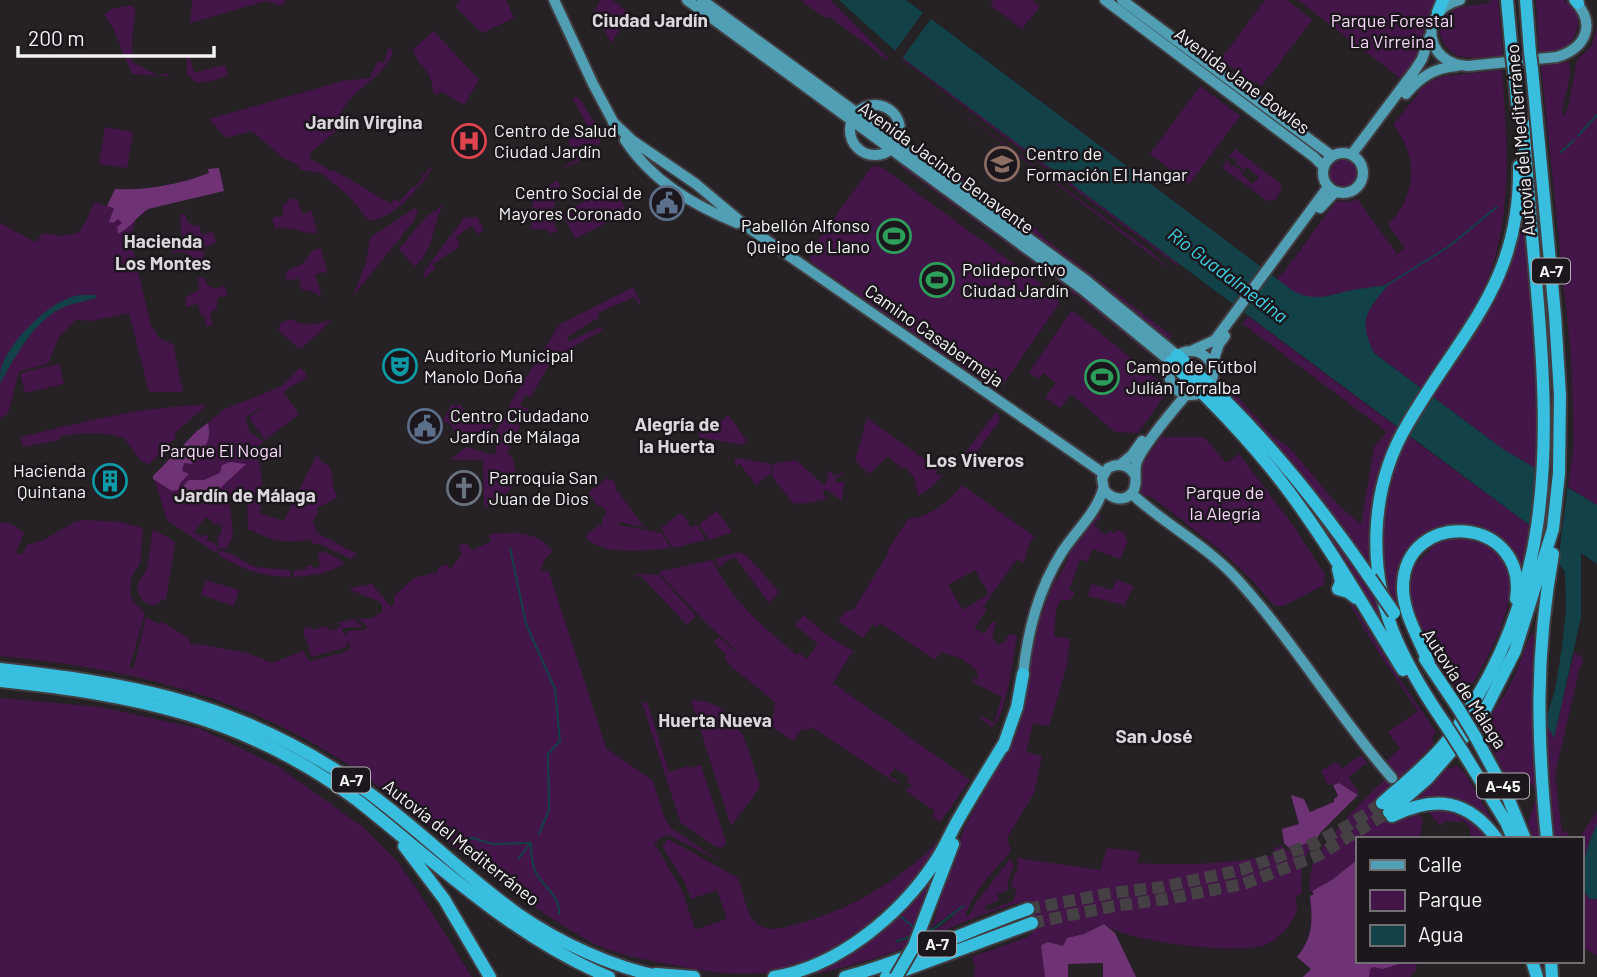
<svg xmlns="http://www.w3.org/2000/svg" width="1597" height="977" viewBox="0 0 1597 977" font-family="Barlow,sans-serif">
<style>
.green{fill:#441549;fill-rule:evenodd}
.forest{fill:#6f3275}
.water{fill:#124147}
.pier{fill:#252125}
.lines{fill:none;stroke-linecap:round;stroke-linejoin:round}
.stream{stroke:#124147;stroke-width:2}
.highway-tunnel{stroke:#444044;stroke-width:12;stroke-dasharray:12 6;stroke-linecap:butt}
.major-casing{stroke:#413d41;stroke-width:14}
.highway-casing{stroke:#413d41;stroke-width:16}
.major{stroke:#509fb5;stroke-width:10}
.highway{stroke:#38bfe0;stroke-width:12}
.highway-bridge-casing{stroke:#413d41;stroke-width:16;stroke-linecap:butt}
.highway-bridge{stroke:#38bfe0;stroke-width:12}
.labels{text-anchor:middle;stroke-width:5;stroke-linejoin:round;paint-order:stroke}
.shield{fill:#1b171c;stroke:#b3b0b4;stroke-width:2}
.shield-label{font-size:16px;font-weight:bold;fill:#f4f2f5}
.park-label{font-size:18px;fill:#f9d7fc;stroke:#1b171c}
.street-label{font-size:18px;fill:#f4f2f5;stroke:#1b171c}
.poi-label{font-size:18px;fill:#f4f2f5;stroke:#1b171c;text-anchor:start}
.neighbourhood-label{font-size:19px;font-weight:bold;fill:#dbd6dc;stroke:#1b171c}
.water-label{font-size:19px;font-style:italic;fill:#3ed6e9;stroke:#1b171c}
</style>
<rect width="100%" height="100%" fill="#252125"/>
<path class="green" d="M192,0h92l1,4 -7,1 -12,-4 -76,22z
M461,0h45l8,18 -32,15 -27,-27z
M601,0h11l19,14 -20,29 -17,-32z
M800,0h30l58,58 -1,2 -57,-43h-6z
M994,0h38l8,6 -18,23 -32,-24z
M1265,0h22l25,20 -52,68 1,-2 -6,-5 -2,3 -32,-25z
M1298,0h138l-11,24 -3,21 -6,14 -16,19z
M1490,0h8l5,56c-12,0 -27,3 -39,1 -22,-4 -34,-31 -13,-45 11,-7 26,-7 38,-9z
M1536,0c8,0 20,0 27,0 23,8 17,41 -2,49 -6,2 -15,2 -22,4z
M133,5v5l3,-1 -4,26v27l26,14 11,-3 -1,3 -36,-2 -18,-44 -10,-16 8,-5z
M1597,26v479l-29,-18 6,-44 -3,-87 -30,-290 28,-4c4,19 -7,36 -7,54l6,-7 9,-49 14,-13z
M434,31l45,49 -15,25 -24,-14 -3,4 -4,-3c-1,-25 -16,-24 -20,-43z
M389,47l4,5c-11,32 -56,40 -54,77l-27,22 -3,7 24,14 1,-2 57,34 3,-5 6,3 12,-15 3,1 8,-11 -2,-4 4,2 5,-8 2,1c-10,18 -42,55 -64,52l-19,-24 -28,-23 -20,-3 -2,-4 -17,-9 -30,-26 -26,7 -17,-19 134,-38 27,-3 8,-17 6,2z
M187,55h2l5,18 31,-8 3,10 -16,6 -16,2 -9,-9z
M903,58l147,110 -3,1 -145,-110z
M1502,70c5,73 12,146 -17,216 -12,29 -32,56 -49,82l9,6c39,-57 68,-96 78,-166l13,144 2,118 -35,-21 -129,-96c-18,-36 -7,-38 13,-68 -13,2 -26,3 -39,6 -15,3 -28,9 -44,5 -10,-2 -20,-11 -28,-17l9,-8 51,-70 12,1 9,-3 40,55 8,-6 -17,-24c29,-28 31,-68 5,-99l25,-31 1,-5 20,-12z
M919,81l231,170 22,20z
M1200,86l40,30 -51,68 -39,-30z
M572,97l7,1 23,36 -3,11 -16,-1 -7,4 3,14 -18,7 14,-9 -7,-20 22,-9z
M105,127l28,5 -6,36 -28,-4z
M918,145l111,81 1,-4 15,17 127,97 -3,3 -73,-59 -181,-132z
M1235,149l46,35v6l-6,10 -7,1 -46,-33 5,-8 5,7 2,-2 9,7 -2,2 12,10 6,-7 -12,-10 -3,3 -8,-7 1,-3 -8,-3z
M1329 172a14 14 0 1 1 28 0a14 14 0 1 1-28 0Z
M903,163l188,140 64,52 -2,2 -78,-63 -2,1 -5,-7 -168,-122z
M880,166l178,130 1,8 -57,82 -10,1 -38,-26 1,-3 -5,-4 -2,3 -137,-95 -2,-9 62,-86z
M1058,174l122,91h-3l-120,-89z
M558,180l3,11c-9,13 -10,25 -4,40l-6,3 -5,-5h-15l2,-30 18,-15z
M613,186l14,26 -52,27 -13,-26z
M291,198l6,1 5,15 10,-3 5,22c-12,2 -25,-8 -42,-5l-3,-10 12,-3 -2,-10 6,-2z
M94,202l21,6 33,1 -12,10 -6,18 21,89 9,13 13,5 10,48h-34l-20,-79 -37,8 -16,-1 -17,17 -11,27 -29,7 -11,43 -8,4v-195l35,19 9,-9 16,3 18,-3 9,-13z
M443,205c-12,23 -8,43 -28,62l-16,-18 27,-32z
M415,208l3,3 -5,11 -60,74 13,-34 4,-24z
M185,214l2,7 6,5 7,-1 1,10 12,-3 3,11 -11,4 -2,4 1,9 -9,2c-5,-10 -12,-11 -23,-9l-1,-10 11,-4 -2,-24z
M477,217l7,13 -6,4 -6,-8 -16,11 4,9 -27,18 2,5 -12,10 2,-9 39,-52z
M321,248l6,24 -12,2 7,24 -8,-6 -13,-3 -2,-11 -12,3 -2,-9 17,-8 11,-14z
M204,277l3,8 8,4 9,-3 4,9 -11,3v10l-7,5 2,12 -6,2 -2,-13 -3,1 -3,-11 -12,3v-10l13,-7 -1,-12z
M633,287l8,17 -2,1 -5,-8 -36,16 1,4 -32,20 2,4 32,-14 2,3 -51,29 -21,38 -6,-2 -5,10 11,6 -3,6 -5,-2 -1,6 -15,32 5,3 4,17 3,1 -18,31 -17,2 -1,-47h-33l16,-13 26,8 4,-3v-6l-5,-7c-12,-3 -22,0 -34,-3l-7,-12 -7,-3 8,-16h11l3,17 30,-3 -5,11 4,6 18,-36 47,-75z
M1072,310l97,79 -31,44 -23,-1 -44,-38 -11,14 -15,-10 11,-15 -13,-10 -5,6 -9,-7z
M1248,316l150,112c-19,43 -29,89 -29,136 -42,-59 -90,-114 -140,-167l2,-2 -10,-17 52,58 16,11 48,57 24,20 13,-77 13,-15 -144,-108z
M291,319c14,10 27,4 40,1l-14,15 -13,10 1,2 -7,1 -20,-18 4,-8z
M59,364l5,20 -39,9 -5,-20z
M300,368l4,2 3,7 -24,15 16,22 -34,26 -16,-22 24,-18 -28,18 5,14 14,10 -11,7c12,21 9,42 7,65l24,7 33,-67 4,7 10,7 2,19 5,10 -21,11 1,4 -5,9 4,12 40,21 -6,5 -32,-15h-6l-1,-5c-27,5 -39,2 -64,-10l-1,-32 -18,1 4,38 -6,12 -8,1 -2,-8 6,-14 -7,-4 -2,2 -2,-2 1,-2 -7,-4 -12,15 8,5 3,-3 3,2 -1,4 9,4 2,5 -2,4 -49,-33 -14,-44 44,-45 28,-22 55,-22z
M207,405l-32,28 1,4 -28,28 -8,-5 -16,-22c-20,-7 -43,-5 -64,-2v4l-38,7 -1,-10c61,-15 124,-31 186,-32z
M995,413l4,2 1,5 -33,46 -7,-6z
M728,415l19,26 -5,4 -44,-8 6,-14 9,6z
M867,418l71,51 -2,4 3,3 5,-3c-7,10 -15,17 -26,23l-4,-19 -8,-9h-5l-13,-12 -19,18 -14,-14z
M1407,435l125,92 -10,54c-11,-42 -36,-64 -80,-54 -9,2 -22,9 -26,18 -6,14 -10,54 -13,70l-13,-20 -8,-30 1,-49 6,-37z
M1161,437h43l22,26 13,-9 53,70 33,51 -1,10 -41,21h-8l-24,-27 -31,-29 -68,-53 -11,-3 1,-29z
M738,458l33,6 -1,10 -14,11 -16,-21 -4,2 -2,-6z
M796,460l28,25 3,-3 1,-11 4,1 1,4 11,-3v2l-9,3 1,5 8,-2 -2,20 -16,-12 -4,5 6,5 -27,5 -2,-2 -5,3 -23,-30 2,-11z
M1285,472l87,118 13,43 -102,-159z
M607,478l8,4 1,7 28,38 8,2 -33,-7 -1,3 44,8 9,15c-25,2 -69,9 -86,-12l15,-12 3,3 -1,-7 5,-7 -3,-6 -6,-1 -10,-13z
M962,485l72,51 -6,11 -4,16 -7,-4 -34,48 4,2 -13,19 10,6 9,-13 3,2 -4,15 6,7 7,-3 4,-8 8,2c-4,19 -10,80 -25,91l-12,-8 2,-3 12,7 8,-26 -29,-15 1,-4h5l-2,-4 1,-3 -18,-13 -19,-6 -6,8 -55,-37 -3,4 -4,-3 -10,14 -25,-17 8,-10 7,-1 35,-56 -1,-3 21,-32c22,-2 41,-17 54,-34zM975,570l14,24 -26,16 -15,-25z
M717,511l15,21 -23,8 -10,-16z
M681,513l10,14 6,-2 9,15 -33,8 -12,-20z
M1099,515l2,2 -7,8 11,10 6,-4 2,2 5,-3 9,5 -2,3 3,3 -8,18 -28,-10 -4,13 -8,-3 -11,31 5,1v5h-3v4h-10l-5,9 -2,27 16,3 -3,26 -18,61 -16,-3 -7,29 16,4 -8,37 -27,45 4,13c-14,15 -42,46 -45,65h3l6,-12 35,-45 4,6 -6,17v8l-11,4 2,6 -13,5 -2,5h6l23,-9 4,-13h-4l-2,-5 7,-15 -1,-10 83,12 7,-22 33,4 -3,11c47,3 90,1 135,-8l3,-7 7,-2 6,5 28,-11c-12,16 -17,33 -14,53l-7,4c4,11 2,17 -4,25 -6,10 -18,21 -29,24 -32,8 -133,-4 -159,-22l-19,10 -17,4 -4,8 -15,-4 -7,3 4,32h-71l1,-10 -3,-10 56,-20 6,-7 -7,-27 -4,-1c-41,10 -78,29 -116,45 -31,12 -62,20 -94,28 46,-25 85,-56 119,-97l-15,51 -17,-13 17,15 -2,5 -19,4 1,3 39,-13 17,-13 -1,-2 13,-9 -2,-1 -34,24 5,-7 10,-39 21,-57 38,-68 17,-41 15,-83 23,-65 -3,15 14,-27 -1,-3 21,-29z
M85,520l35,2 23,6 -3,35 -9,15 -1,13 3,11 12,11 -15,53 2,3 2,-2 12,-50 12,7 4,-2 26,16 3,7 8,-1 48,9 25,10 31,-12 6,10 34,-8 8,-5 -5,-9 1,8 -36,10 -5,-19h-2v-10l7,-1 1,3 19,-5 -5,4 8,1 7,-4v-2h-6l19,-5 9,8 -21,1 2,7 5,-4 16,-1 2,-4 -8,-7 13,-1 10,-6v-6l-2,-4 -31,-13 2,-1 21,-4 19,23 3,-3v-8l20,-18 24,-6v-4l9,-4 3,6 12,-16 -4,-9 9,-1 5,7 19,-10 -2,-6c18,-5 55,-3 63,17l-8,8 -3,11 8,1 57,176 47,33 11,35 7,12 49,33 -51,-26 -6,1 -9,7 28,47 13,40 32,-11 -10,-29 -26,9 -6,-16 -23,-37 5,-6h3l68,38c5,14 8,36 18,45 13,11 28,4 42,1 51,-14 97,-41 136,-78v-4l5,3 -11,20 -31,37c-12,2 -27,21 -39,31 -28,21 -61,38 -96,40 -29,2 -56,-1 -84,-7 -31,-6 -69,-12 -96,-29 -31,-19 -62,-39 -92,-61 -59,-45 -112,-97 -177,-133 -96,-54 -204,-77 -313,-87v-133c10,-1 17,4 24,10l-8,19 6,3 5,-10 17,-5 30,-18z
M153,529l22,13 -9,58 -4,-1 -5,6c-15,-1 -17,-6 -20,-19l10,-18z
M1461,535c12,3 25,4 35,13 39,35 -12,117 -33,152l-51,-88 -2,-26 4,-19 20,-22z
M220,551h5l30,16 35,3v7c-27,0 -50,-8 -73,-23z
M326,552l19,11c-17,11 -33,13 -52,14v-6l14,-2v-3l5,-1 1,3 7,-1 -2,-14z
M740,552l8,5 31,35 -10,11 -34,-46 -12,6 -4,5 -4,-9z
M712,560c18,39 52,68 85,95l2,-2 8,6 11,-15 -23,-19 8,-10 24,20 26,16 -20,32 137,97 -30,42 -8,-6 3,-5 -30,-21 7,-4 -5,-6 2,-3 -14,-9 -6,8 9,6 -1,2 -85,-57 -3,3 -7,-1 -9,12 -25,-17 7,-12 -2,-5 3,-4 -49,-40 1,-2 -4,-3 2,-3 -12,-13 5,-5 16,14 1,-1 -31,-28 -47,-50z
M635,574l24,1 37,41 -9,9 -47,-50 -4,3z
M206,580l33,10 -5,16 -33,-11z
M1116,580l18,6 -10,19 -36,-9 4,-12 20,6z
M1348,597l46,74 42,61 -4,6 1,6 -33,35 -15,-17 15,-14 -12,-16 30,-21 -41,-61 -31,-52z
M1534,632l-2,76 10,131h-9l-5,-16 9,-29 -9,-16 -9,22 -38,-72c12,-16 24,-32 33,-51 7,-15 10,-32 20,-45z
M1574,653l9,5v7l-3,1 -25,109 7,57 5,-1 2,8h-15l-9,-117 9,15z
M0,698l100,9 101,22 78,38 85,61 33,33 20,28 55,88h-472z
M691,700c49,0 57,50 69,87l-29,39z
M647,702l22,70 20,-6 2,2 10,-3 25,77 -3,5h-7l-35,-24 -2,-5 -37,-115z
M1361,755l6,8 -19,14 11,15 -2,2 -18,-11 -11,2 -7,-14 16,-9 5,7z
M1457,766l7,6 35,59c-30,-35 -47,-38 -91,-27l38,-35z
M1386,780l6,6 -14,12 16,22 21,-9 8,9 -4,19h-62v122h59l1,7 -7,9h-99l4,-5 -18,-15c17,-21 16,-34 13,-61l4,-2 -2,-3 -2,1c-1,-11 0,-21 5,-32 5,-13 60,-75 71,-80z
M1429,809c29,2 42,6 61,30h-19l-1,-11 -7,-8 -3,2 -17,-1v4h-4l-11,-14z
M1597,811v145l-16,-10v-107h-2z"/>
<path class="forest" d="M219,168l5,23 -76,18c-12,8 -15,17 -30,25l-1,-7 5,-4 -4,-4 -5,4 -4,-1 5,-14 -7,-2 8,-17c30,2 66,-5 94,-16l-1,-4z
M208,423c5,30 -12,21 -16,41l-8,-1 -2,8 7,3 -9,9 -2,7 -6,1 -19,-12v-3l44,-45z
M230,462l16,2 -31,29 -29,7 -3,-5 1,-10 5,-5h15l16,-7 2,-8z
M1339,783l19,12 -37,37 -5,8 -26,9 -6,-6 -2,-14 17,-5 -8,-29 13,4 6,13 24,-10v-3l4,-3 -5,-11z
M1357,860v101h41l1,3 -16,5 -9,-2 -4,2 -1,8h-66l8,-8 -14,-12c16,-19 16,-37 13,-61l4,-2 -2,-3 20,-11z
M1104,924l11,9 21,44h-33v-14l-35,1v13h-23l-4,-32 7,-3 15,4 4,-8 17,-4z"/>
<path class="water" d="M839,0h67l387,291c24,11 32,5 55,0 13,-3 27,-4 40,-6 -22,27 -30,35 -14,68l129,96 94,56v59l-16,-11v64l-27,121 -9,-16 10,-32 7,-43 4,-36 -1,-39 -33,-45 -629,-469z
M79,295h17v3c-10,3 -22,5 -32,9 -29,12 -50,51 -64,77 0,-5 0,-11 1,-16 9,-28 49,-68 78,-73z
M1597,824v75h-7c-16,-15 -2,-57 7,-75z"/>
<path class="pier" d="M924,11l8,6 -31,43 -8,-6z
M1538,466l30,17 -10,80 -10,-8 -17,-23z"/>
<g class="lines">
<path class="stream" d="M1578,136l19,-21
M1561,152l13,-12
M1387,285l61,-38 49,-40
M510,548l16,76 29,65 5,52 -12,13 1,56 -10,24
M452,841l20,-3 21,6 38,-1
M531,844c0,10 1,20 5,29 8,15 24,22 23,41
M518,859l12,-15
M901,917l15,12
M925,932l10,-4 28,-22
M897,941l13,-4"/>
<path class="highway-tunnel" d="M1028,909l83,-16 51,-6 79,-17 72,-26 36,-19 33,-22
M1032,923l82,-17 53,-7 76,-15 74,-28 72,-44"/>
<g class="major-casing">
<path id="major" d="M554,0l39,84 23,43
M687,0l395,289 89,73
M702,0l385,281 90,74
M1105,0l209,157 10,10
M1122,0l210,156
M1460,0c-43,11 -35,65 8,66l89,-9c29,-9 40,-33 17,-57
M1406,94c14,-17 28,-26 51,-28
M850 130a25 25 0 1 1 50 0a25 25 0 1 1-50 0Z
M613,122l20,19 63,43 50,42 357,247
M625,140c27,41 68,65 112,83
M1323 173a20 20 0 1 1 40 0a20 20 0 1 1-40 0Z
M1352,154l63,-84 7,-11 8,-23
M1320,208l15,-16
M1193,350l22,-10 113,-153
M1169 373a22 22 0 1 1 44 0a22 22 0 1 1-44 0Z
M1212,365l7,-21 6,-8
M1121,464l11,-9 10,-14
M1135,475c-7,-11 -16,-12 -27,-7l-6,10 2,12c7,8 19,13 28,3 7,-9 1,-21 5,-32 7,-16 37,-52 49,-66
M1132,494c32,30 74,51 104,84 57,62 100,136 156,200
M1023,674c5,-44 15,-84 39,-122 13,-20 35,-40 41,-63"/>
</g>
<g class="highway-casing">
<path id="highway" d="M1507,0l5,55
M1526,0l4,53
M1576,0l2,3
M1438,12l5,-12
M1177,355c74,65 137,141 193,223
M1171,362c41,40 81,80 116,127 43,57 78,120 116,181
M1338,569l3,13 -3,7 10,3 8,6
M1425,659l33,49
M1429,664c-9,-25 -26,-49 -26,-77 1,-80 126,-72 113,12
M0,669c125,14 222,30 331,98 68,42 123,101 187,147 42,29 94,53 144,63
M0,681c136,14 245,36 357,119 81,64 156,137 252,177
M1445,724c-18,-26 -35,-54 -48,-83 -30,-68 -28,-152 10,-216 54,-94 114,-141 112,-259
M1475,736l32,59 18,44
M1003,747l14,-40 6,-33
M1463,752l43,70 7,17
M1382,803c22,-20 47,-39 65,-62 106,-137 104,-286 90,-449 -5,-56 -10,-113 -14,-169l-5,-13 -4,-39
M1389,812l38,-33 55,-63 33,-65 38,-122 6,-56 1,-78 -5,-80 -23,-246
M1392,816c43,-21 76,-17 105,23
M1547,839c-10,-101 -12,-185 6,-285
M404,846l40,53 46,78
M923,922l30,-78
M1532,961l5,16
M1551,961l1,16
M656,974l38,3
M774,977c64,-10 126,-62 161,-115 9,-13 15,-28 23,-42 15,-26 31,-52 47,-78
M845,977c63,-17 122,-46 183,-68
M886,977l146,-54"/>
</g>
<use href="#major" class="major"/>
<use href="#highway" class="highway"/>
<g class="highway-bridge-casing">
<path id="highway-bridge" d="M1530,53l2,16
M1512,55l2,16
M1370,578l24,35
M1458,708l17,28
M1445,724l18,28
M896,977l18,-31 9,-24"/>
</g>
<use href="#highway-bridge" class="highway-bridge"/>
</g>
<defs>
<g id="hospital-ring" transform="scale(1.75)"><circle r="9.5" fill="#1b171c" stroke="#e0444e" stroke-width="1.5"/><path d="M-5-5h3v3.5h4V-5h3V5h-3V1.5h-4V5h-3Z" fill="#e0444e"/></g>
<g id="university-ring" transform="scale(1.75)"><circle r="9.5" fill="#1b171c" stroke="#8d6e63" stroke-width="1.5"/><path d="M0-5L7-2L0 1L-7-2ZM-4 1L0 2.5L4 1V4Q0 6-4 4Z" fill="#8d6e63"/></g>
<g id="civic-ring" transform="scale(1.75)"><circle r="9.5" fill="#1b171c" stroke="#5c6f8a" stroke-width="1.5"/><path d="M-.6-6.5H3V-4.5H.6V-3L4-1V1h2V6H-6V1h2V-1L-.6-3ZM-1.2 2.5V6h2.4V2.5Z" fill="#5c6f8a"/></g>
<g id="stadium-ring" transform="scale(1.75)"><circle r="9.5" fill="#1b171c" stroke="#2e9e5b" stroke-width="1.5"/><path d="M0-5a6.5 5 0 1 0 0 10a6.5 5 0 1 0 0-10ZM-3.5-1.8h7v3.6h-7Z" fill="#2e9e5b"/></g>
<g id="theatre-ring" transform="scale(1.75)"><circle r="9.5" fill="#1b171c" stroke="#0f9aa8" stroke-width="1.5"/><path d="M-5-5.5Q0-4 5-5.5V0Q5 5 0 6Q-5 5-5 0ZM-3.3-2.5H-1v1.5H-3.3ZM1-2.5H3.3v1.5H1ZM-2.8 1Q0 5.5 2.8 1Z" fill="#0f9aa8"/></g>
<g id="building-ring" transform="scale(1.75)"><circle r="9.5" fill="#1b171c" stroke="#0f9aa8" stroke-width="1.5"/><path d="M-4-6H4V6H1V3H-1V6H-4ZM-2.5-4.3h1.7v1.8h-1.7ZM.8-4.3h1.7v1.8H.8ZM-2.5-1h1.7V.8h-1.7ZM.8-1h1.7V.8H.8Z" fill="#0f9aa8"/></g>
<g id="church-ring" transform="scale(1.75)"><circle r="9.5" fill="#1b171c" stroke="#6b7280" stroke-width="1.5"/><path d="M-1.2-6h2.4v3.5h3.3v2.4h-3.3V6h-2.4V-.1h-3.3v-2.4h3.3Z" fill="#6b7280"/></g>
</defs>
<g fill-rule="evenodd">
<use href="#hospital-ring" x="469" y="141"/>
<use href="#university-ring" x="1002" y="164"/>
<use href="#civic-ring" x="667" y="203"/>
<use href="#stadium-ring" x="894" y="236"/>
<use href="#stadium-ring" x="937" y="280"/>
<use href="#theatre-ring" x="400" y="366"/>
<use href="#stadium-ring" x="1102" y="377"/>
<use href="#civic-ring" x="425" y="426"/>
<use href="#building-ring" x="110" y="481"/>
<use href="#church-ring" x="464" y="488"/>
</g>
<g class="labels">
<g class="shield">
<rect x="1532" y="258.5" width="38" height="25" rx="5"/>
<rect x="332" y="767.5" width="38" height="25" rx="5"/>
<rect x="1477" y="773.5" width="52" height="25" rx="5"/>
<rect x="918" y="931.5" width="38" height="25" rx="5"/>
</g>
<g class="shield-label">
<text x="1551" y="277">A-7</text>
<text x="351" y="786">A-7</text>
<text x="1503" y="792">A-45</text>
<text x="937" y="950">A-7</text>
</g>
<g class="park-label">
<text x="1392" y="27">Parque Forestal<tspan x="1392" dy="21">La Virreina</tspan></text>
<text x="221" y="457">Parque El Nogal</text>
<text x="1225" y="499">Parque de<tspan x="1225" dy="21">la Alegría</tspan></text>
</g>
<g class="street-label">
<text transform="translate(1242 81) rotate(37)" y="6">Avenida Jane Bowles</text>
<text transform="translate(1521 140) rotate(-95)" y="6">Autovía del Mediterráneo</text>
<text transform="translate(946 168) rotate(36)" y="6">Avenida Jacinto Benavente</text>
<text transform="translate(934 336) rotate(35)" y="6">Camino Casabermeja</text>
<text transform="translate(1464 689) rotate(57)" y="6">Autovía de Málaga</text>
<text transform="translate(461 843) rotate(38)" y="6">Autovía del Mediterráneo</text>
</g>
<g class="poi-label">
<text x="494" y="137">Centro de Salud<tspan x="494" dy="21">Ciudad Jardín</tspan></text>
<text x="1026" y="160">Centro de<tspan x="1026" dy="21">Formación El Hangar</tspan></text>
<text x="642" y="199" text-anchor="end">Centro Social de<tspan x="642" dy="21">Mayores Coronado</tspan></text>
<text x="870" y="232" text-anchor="end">Pabellón Alfonso<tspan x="870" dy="21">Queipo de Llano</tspan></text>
<text x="962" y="276">Polideportivo<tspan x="962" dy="21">Ciudad Jardín</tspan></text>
<text x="424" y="362">Auditorio Municipal<tspan x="424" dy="21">Manolo Doña</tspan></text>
<text x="1126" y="373">Campo de Fútbol<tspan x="1126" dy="21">Julíán Torralba</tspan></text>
<text x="450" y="422">Centro Ciudadano<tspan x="450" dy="21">Jardín de Málaga</tspan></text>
<text x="86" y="477" text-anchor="end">Hacienda<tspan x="86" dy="21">Quintana</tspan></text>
<text x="489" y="484">Parroquia San<tspan x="489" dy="21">Juan de Dios</tspan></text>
</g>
<g class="neighbourhood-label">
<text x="650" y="27">Ciudad Jardín</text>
<text x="364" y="129">Jardín Virgina</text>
<text x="163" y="248">Hacienda<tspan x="163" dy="22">Los Montes</tspan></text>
<text x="677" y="431">Alegría de<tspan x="677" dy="22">la Huerta</tspan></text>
<text x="975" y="467">Los Viveros</text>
<text x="245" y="502">Jardín de Málaga</text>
<text x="715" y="727">Huerta Nueva</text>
<text x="1154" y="743">San José</text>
</g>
<g class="water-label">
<text transform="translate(1228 275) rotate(37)" y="7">Río Guadalmedina</text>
</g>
</g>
<rect x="1356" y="837" width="228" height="126" fill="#1b171c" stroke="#726f73" stroke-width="2"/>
<rect x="1370" y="860" width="35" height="10" fill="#509fb5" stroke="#726f73" stroke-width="2"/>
<text x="1418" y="872" font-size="21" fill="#f4f2f5">Calle</text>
<rect x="1370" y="890" width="35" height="21" fill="#441549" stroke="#726f73" stroke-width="2"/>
<text x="1418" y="907" font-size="21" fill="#f4f2f5">Parque</text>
<rect x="1370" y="925" width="35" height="21" fill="#124147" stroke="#726f73" stroke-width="2"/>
<text x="1418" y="942" font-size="21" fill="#f4f2f5">Agua</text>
<path d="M18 46v10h196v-10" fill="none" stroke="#f4f2f5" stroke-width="3.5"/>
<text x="28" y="46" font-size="21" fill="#f4f2f5" stroke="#1b171c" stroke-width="5" paint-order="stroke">200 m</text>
</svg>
